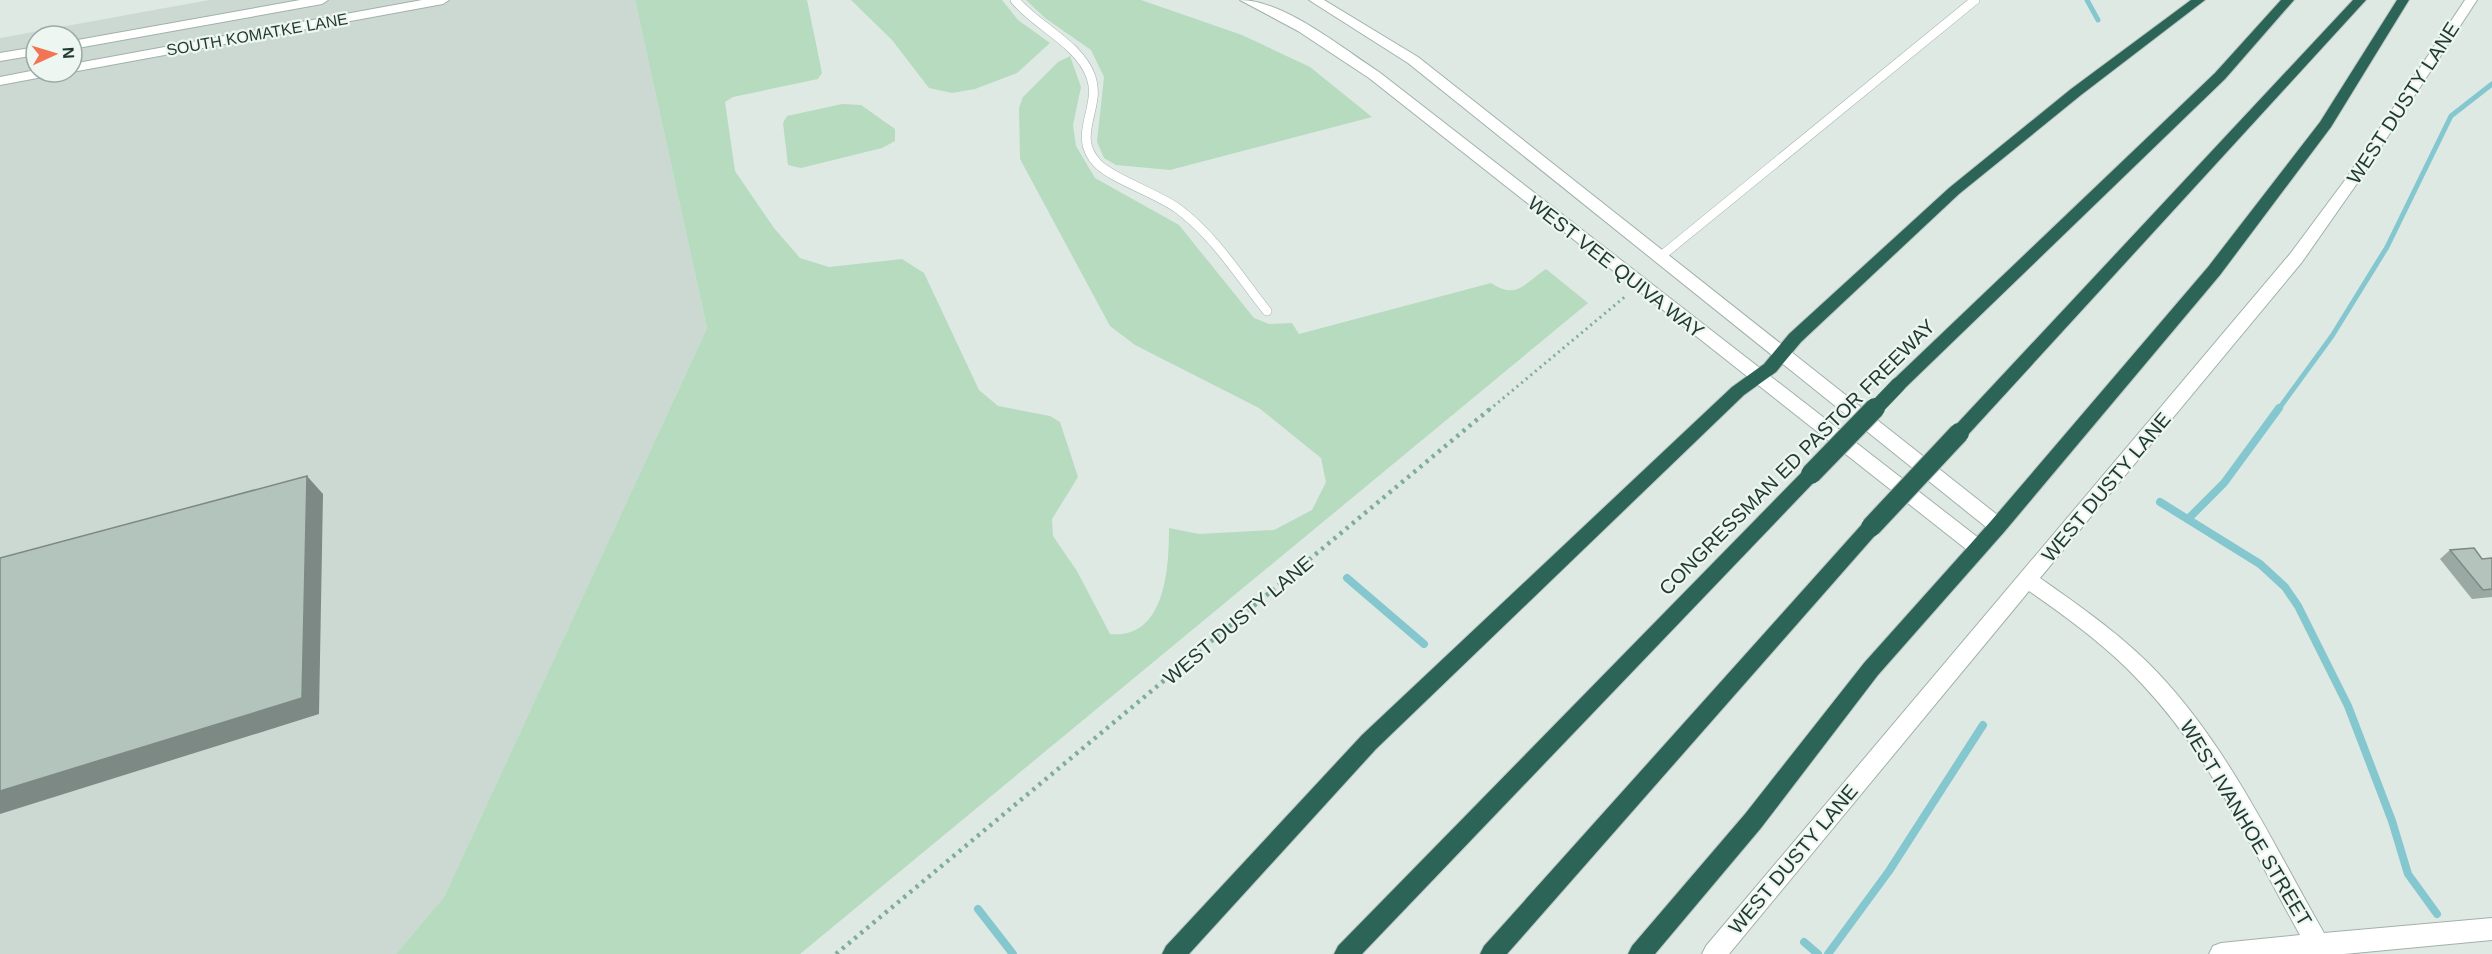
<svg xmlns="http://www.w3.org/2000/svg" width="2492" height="954" viewBox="0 0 2492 954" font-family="Helvetica,sans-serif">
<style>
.built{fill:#ccd9d3;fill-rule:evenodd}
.green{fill:#b6dbbf}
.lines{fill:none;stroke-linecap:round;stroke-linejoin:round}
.stream-far1{stroke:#85c7cf;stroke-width:5}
.stream{stroke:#85c7cf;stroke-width:8}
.service-casing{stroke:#a1b1ab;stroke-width:10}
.minor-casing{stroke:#a1b1ab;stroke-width:2}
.tertiary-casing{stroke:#a1b1ab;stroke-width:2}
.motorway-casing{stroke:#bcc4c1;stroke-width:2}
.path-far1{stroke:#7ead9c;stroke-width:3;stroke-dasharray:2 4;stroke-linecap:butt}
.path{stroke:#7ead9c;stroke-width:4.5;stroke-dasharray:3 5;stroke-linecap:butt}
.service{stroke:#fff;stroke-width:9}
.minor{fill:#fff;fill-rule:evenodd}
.tertiary{fill:#fff;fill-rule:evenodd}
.motorway{fill:#2c6557;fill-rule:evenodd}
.motorway-bridge-far1-casing{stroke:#bcc4c1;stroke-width:16;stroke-linecap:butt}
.motorway-bridge-casing{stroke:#bcc4c1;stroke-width:22;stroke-linecap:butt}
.motorway-bridge-far1{stroke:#2c6557;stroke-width:15}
.motorway-bridge{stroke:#2c6557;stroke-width:20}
.wall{fill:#9aa9a3}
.shaded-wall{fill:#7d8984}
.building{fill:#b3c4bd;stroke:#7d8984;stroke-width:1.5}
.labels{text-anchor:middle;stroke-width:4.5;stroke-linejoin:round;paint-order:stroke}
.far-street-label{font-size:16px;fill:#1f3931;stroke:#eef6f2}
.street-label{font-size:20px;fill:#1f3931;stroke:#eef6f2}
</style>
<rect width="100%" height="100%" fill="#dee9e4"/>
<path class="built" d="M209,0h426l72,328 -263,569 -48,57h-396v-916zM36,36h36v36h-36z"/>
<path class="green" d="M635,0h172l15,73 -4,6 -85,18 -8,5 10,69 39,57 26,30 29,9 73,-8 22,14 55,117 19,16 52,10 10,6 18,55 -26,42 1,17 24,35 33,63c56,6 59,-68 59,-106l30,6 75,-4 38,-20 14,-28 -5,-24 -62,-50 -124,-63 -25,-19 -90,-167 -1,-51 4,-11 35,-35 12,-6 11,31 -8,38 3,21 19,32 84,47 75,93 15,6 23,-1 7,11 192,-51c25,17 33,1 55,-14l42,34 -788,651h-404l48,-57 263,-569z
M851,0h151l16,20 32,23 -33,30 -42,16 -23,4 -23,-5 -37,-48z
M1026,0h115l101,35 68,32 62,50 -202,53 -54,-5 -12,-7 -7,-16 7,-65 -13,-27 -46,-32z
M842,104l19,1 34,24v12l-13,7 -81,20 -13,-3 -5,-42 4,-7z"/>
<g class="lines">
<path class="stream-far1" d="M2087,0l11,20
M2278,410l54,-74 55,-89 64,-131 41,-32"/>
<path class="stream" d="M2160,502l100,62 25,23 13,19 50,100 44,115 16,53 29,40
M2188,519l36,-36 55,-75
M1347,578l77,66
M978,909l35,45
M1804,942l14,12
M1828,954l61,-83 94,-146"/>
<g class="service-casing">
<path id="service" d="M1015,0c22,27 64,43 76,77 11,31 -21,59 7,87 15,15 58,29 79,44 37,27 62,68 90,103
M1660,257l315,-257"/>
</g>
<g class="minor-casing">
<path id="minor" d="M300,0h28l-6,4 -250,45v-8z
M422,0h27l-6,4 -371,68v-8z
M2465,0h12l-119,182 -56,80 -262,316c41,29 83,58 117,94 72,76 116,172 167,261l168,-15v22l-148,14h-135l4,-8 8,-3 79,-8c-48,-86 -89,-178 -158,-251 -33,-36 -73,-65 -113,-93l-300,363h-27l4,-8 584,-692 58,-78z
M36,47v8l-36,6v-8z
M36,70l19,2 -7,4 -48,9v-8z"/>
</g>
<g class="tertiary-casing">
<path id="tertiary" d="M1240,0c44,0 102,48 139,72l606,471 2,5 -2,5 -7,3 -7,-3 -602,-475 -71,-47z
M1309,0h15l94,57 587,464 2,5 -2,5 -7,2 -7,-2 -583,-468z"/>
</g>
<g class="motorway-casing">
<path id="motorway" d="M2191,0h14l-124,95 -122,99 -158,148 -25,30 -32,23 -368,354 -187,205h-27l4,-8 196,-211 370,-348 32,-23 25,-30 160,-146 122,-99z
M2281,0h13l-69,79 -321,310h-12l-3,-4 3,-4 323,-308z
M2353,0h13l-401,438h-12l-3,-5 3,-5z
M2397,0h12l-78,127 -111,148 -215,256 -127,144 -117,153 -106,126h-27l4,-8 113,-132 119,-151 127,-142 217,-254 112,-145z
M1811,467l6,2 3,5 -3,5 -455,475h-28l4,-8 467,-477z
M1871,520l7,2 2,5 -2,5 -371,422h-27l4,-8 380,-424z"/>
</g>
<path class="path-far1" d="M1489,410l138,-115"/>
<path class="path" d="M836,954l655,-546"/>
<use href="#service" class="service"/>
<use href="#minor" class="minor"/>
<use href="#tertiary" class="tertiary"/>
<use href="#motorway" class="motorway"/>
<g class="motorway-bridge-far1-casing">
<path id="motorway-bridge-far1" d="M1874,410l24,-25"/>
</g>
<g class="motorway-bridge-casing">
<path id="motorway-bridge" d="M1811,474l64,-66
M1871,527l88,-94"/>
</g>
<use href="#motorway-bridge-far1" class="motorway-bridge-far1"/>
<use href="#motorway-bridge" class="motorway-bridge"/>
</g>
<path class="wall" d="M2450,550l32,9 10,-1v39l-20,2 -32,-40z"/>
<path class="shaded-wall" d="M307,476l16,18 -4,220 -319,100v-23z"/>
<path class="building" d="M307,476l-5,222 -302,93v-233z
M2474,548l8,11 10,-1v31l-9,1 -33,-40z"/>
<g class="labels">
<g class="far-street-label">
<text transform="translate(257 34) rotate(-10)" y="6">SOUTH KOMATKE LANE</text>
</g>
<g class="street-label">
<text transform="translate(2403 103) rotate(-57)" y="7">WEST DUSTY LANE</text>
<text transform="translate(1616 267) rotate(38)" y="7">WEST VEE QUIVA WAY</text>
<text transform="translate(1797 457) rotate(-45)" y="7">CONGRESSMAN ED PASTOR FREEWAY</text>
<text transform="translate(2106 487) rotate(-50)" y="7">WEST DUSTY LANE</text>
<text transform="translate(1238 620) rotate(-40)" y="7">WEST DUSTY LANE</text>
<text transform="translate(2246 823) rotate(59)" y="7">WEST IVANHOE STREET</text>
<text transform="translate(1793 859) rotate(-50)" y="7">WEST DUSTY LANE</text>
</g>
</g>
<g transform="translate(54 54) rotate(86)"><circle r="28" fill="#eef6f2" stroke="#9baaa5" stroke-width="1.5"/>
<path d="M0-4.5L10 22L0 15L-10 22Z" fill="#f17454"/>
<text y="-9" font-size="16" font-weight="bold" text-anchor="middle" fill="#1f3931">N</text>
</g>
</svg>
